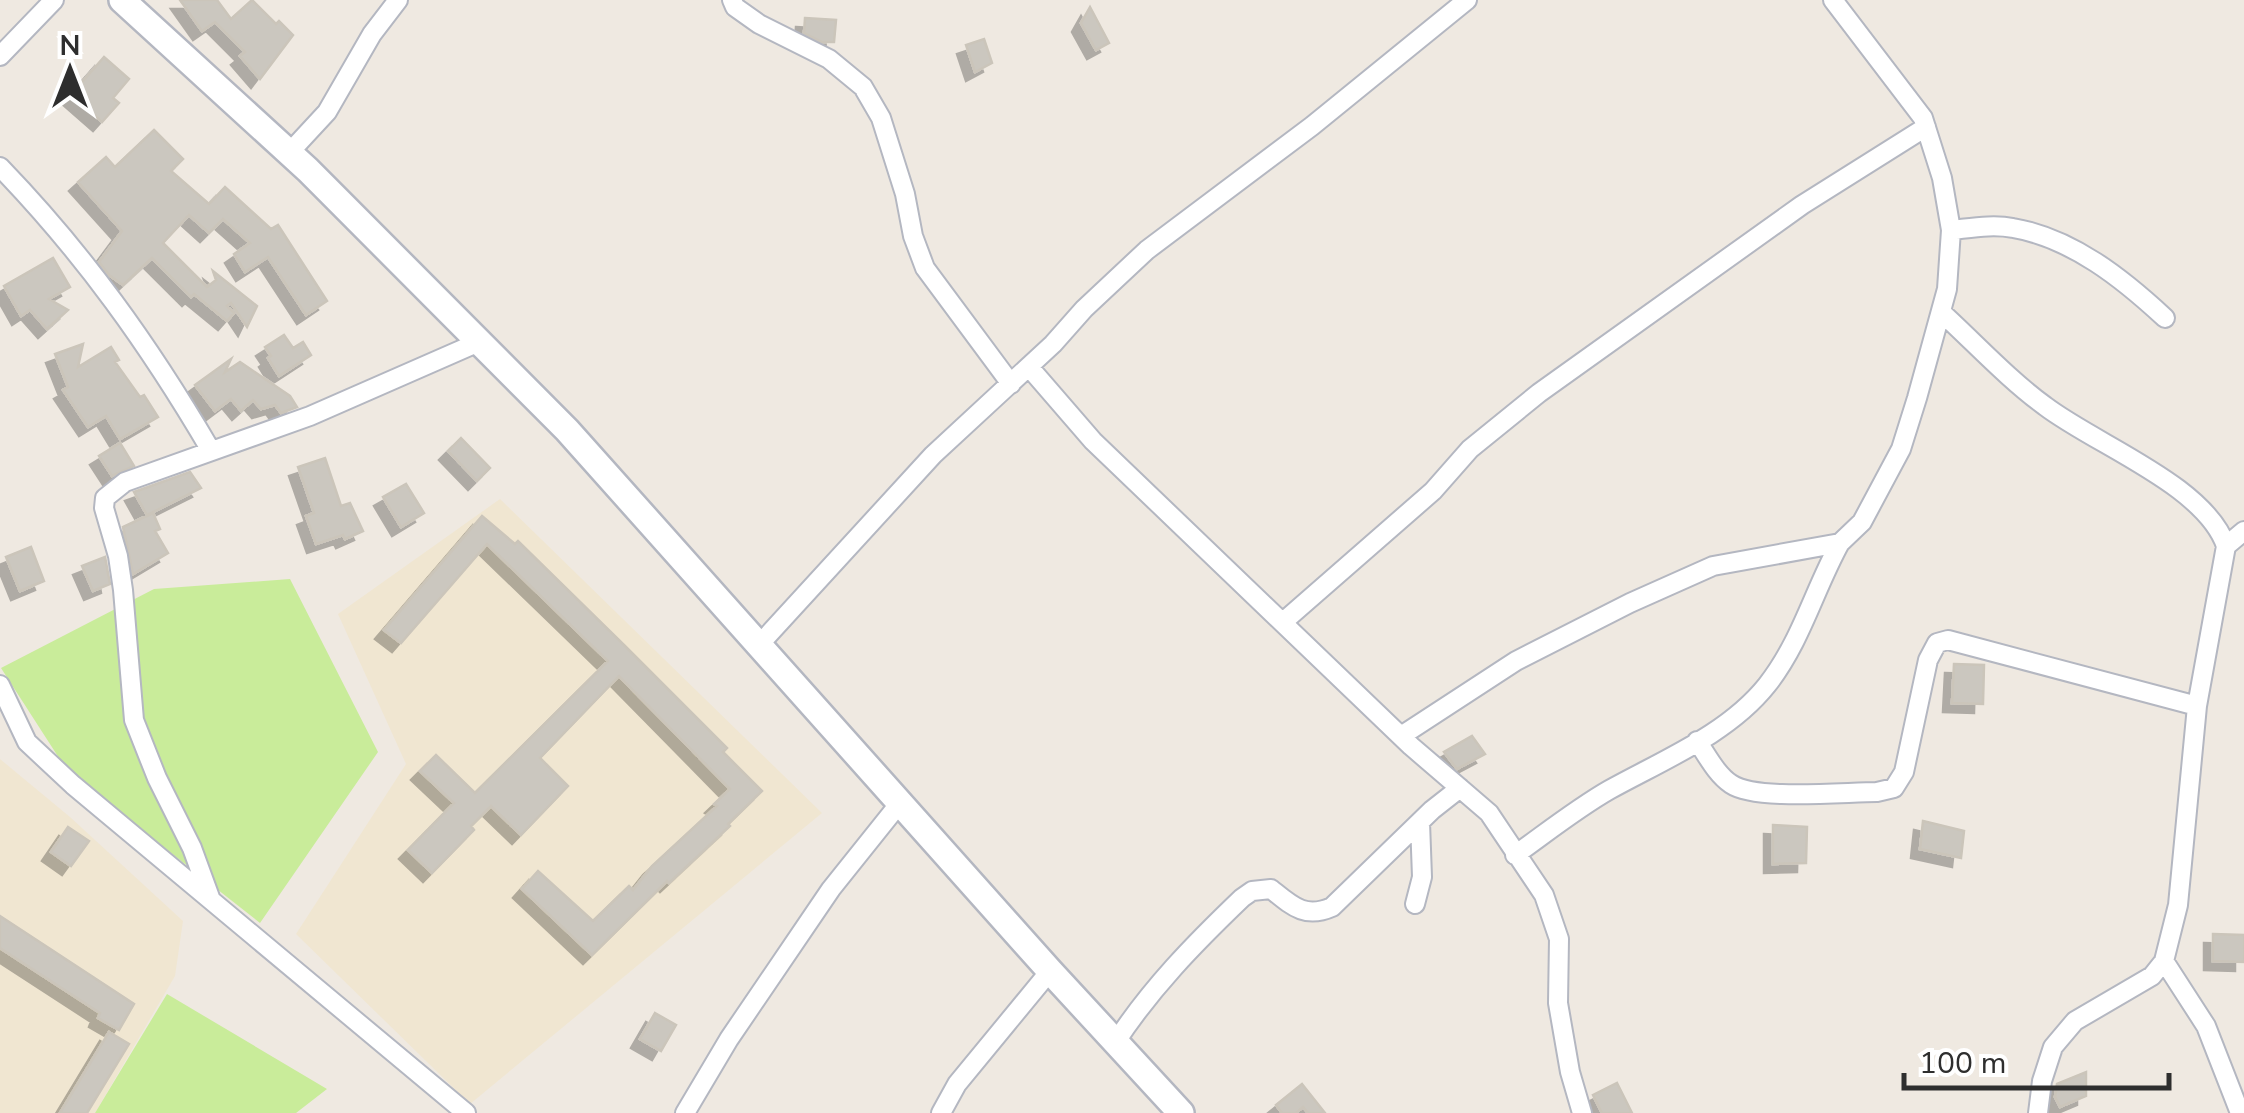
<svg xmlns="http://www.w3.org/2000/svg" width="2244" height="1113" viewBox="0 0 2244 1113" font-family="'Nunito Sans',sans-serif">
<style>
.education{fill:#f0e6d1}
.pitch{fill:#c9ec9a}
.building{fill:#cbc7bf;stroke:#cbc5ba;stroke-width:2.5;filter:url(#shadow)}
.lines{fill:none;stroke-linecap:round;stroke-linejoin:round}
.street-casing{stroke:#b4b7c1;stroke-width:22}
.secondary-casing{stroke:#b4b7c1;stroke-width:30}
.street{stroke:#fff;stroke-width:18}
.secondary{stroke:#fff;stroke-width:25}
</style>
<defs>
<filter id="shadow"><feDropShadow dx="-9" dy="9" stdDeviation="0" flood-color="#0004"/></filter>
</defs>
<rect width="100%" height="100%" fill="#efe9e1"/>
<path class="education" d="M500,499l322,314 -352,291 -174,-170 110,-170 -68,-150z
M0,759l70,58 113,104 -8,55 -80,137h-95z"/>
<path class="pitch" d="M290,579l88,173 -118,171 -192,-151 -67,-104 153,-79z
M167,994l160,95 -31,24h-201z"/>
<path class="building" d="M180,0h37l14,19 21,-19 24,24 3,-3 14,14 -33,44 -20,-23 5,-4 -30,-30 -13,9z
M1090,7l19,36 -13,7 -15,-27z
M805,18l31,2 -2,22h-12l-18,-9z
M984,39l8,24 -17,9 -9,-27z
M104,57l25,22 -16,19 6,5 -17,19 -31,-27z
M154,130l29,29 -12,12 38,33 16,-17 46,42 7,-4 49,76 -21,14 -38,-58 -23,15 -11,-18 16,-11 -27,-24 -14,14 -20,-18 -26,28 44,44 9,-7 -3,-9 44,35 -10,21 -16,-24 -4,3 7,7 -7,8 -33,-27 -3,3 -39,-39 -29,27 -14,-10 -10,-13 23,-31 -44,-49 28,-25 9,10z
M53,258l17,29 -21,12 19,11 -21,19 -17,-19 -9,6 -17,-30z
M284,335l9,13 10,-6 8,13 -32,21 -11,-18 3,-2 -6,-9z
M83,344l-5,23 33,-20 8,13 -4,2 25,35 4,-2 14,22 -38,22 -14,-23 -18,11 -25,-37 5,-3 -13,-33z
M231,359l-6,13 15,-10 50,34 7,11 -16,6 -6,-8 -14,4 -8,-9 -12,11 -10,-12 -16,12 -20,-26z
M461,438l29,30 -13,13 -29,-30z
M120,443l14,23 -22,10 -13,-20z
M325,458l16,48 9,-3 13,28 -18,8 -2,-4 -27,9 -10,-28 8,-3 -16,-46z
M190,472l11,16 -54,27 -13,-23z
M406,484l18,29 -23,14 -18,-30z
M153,513l7,16 -5,2 13,22 -35,21 -10,-47z
M482,516l33,28 3,-3 106,104 103,103 -4,4 39,39 -34,33 2,2 -61,57 -2,-2 -75,74 -70,-66 16,-18 55,50 36,-35 4,4 19,-24 65,-60 -3,-2 16,-15 -111,-113 -79,82 28,28 -47,49 -30,-29 -20,20 3,4 -42,43 -24,-23 46,-47 -34,-32 16,-16 39,38 133,-132 -121,-117 -86,99 -17,-13z
M31,547l13,34 -24,10 -14,-34z
M105,557l5,27 -17,7 -11,-25z
M1954,664l30,1 -1,39 -31,-1z
M1472,736l13,18 -28,15 -13,-17z
M1923,821l41,10 -3,27 -41,-9z
M1773,825l34,2 -1,36 -33,1z
M68,827l21,14 -18,25 -20,-14z
M0,916l134,88 -15,26 -21,-12 2,-5 -100,-65z
M2213,934l31,1v27l-31,-1z
M655,1013l21,12 -15,26 -21,-12z
M109,1032l20,12 -42,69h-27z
M2086,1072v24l-26,11 -5,-10 2,-13z
M1617,1083l15,30h-30l-9,-18z
M1302,1084l23,29h-17l-5,-6 -7,6h-14l-6,-8z"/>
<g class="lines">
<g class="street-casing">
<path id="street" d="M732,0l3,7 24,17 70,35 34,28 18,31 24,76 8,42 12,32 86,116
M0,56l54,-56
M289,153l38,-41 45,-78 26,-34
M0,167c84,87 149,178 210,282
M1951,230c20,-2 42,-6 62,-2 59,10 110,51 152,90
M1941,312c34,31 67,67 104,94 51,39 160,79 181,140l-29,160 -19,199 -14,56 -12,15 -77,45 -22,26 -11,34 -4,32
M1029,367l64,74 318,305 78,67 55,82 15,44 -1,64 12,69 12,41
M2226,546l18,-15
M1283,622l150,-131 37,-42 69,-56 263,-188 124,-78
M758,646l175,-191 120,-111 31,-35 63,-59 165,-124 155,-126
M0,685l27,57 46,43 393,328
M1401,736l115,-75 114,-58 83,-37 127,-23 22,-21 39,-73 16,-51 30,-109 4,-59 -9,-52 -19,-60 -90,-118
M1697,741c10,14 19,33 34,43 25,17 113,8 146,8l17,-4 10,-16 24,-112 9,-17 11,-3 249,66
M1515,855c31,-22 61,-46 94,-65 54,-30 119,-56 158,-105 34,-43 47,-95 73,-142
M211,900l-19,-52 -35,-70 -23,-58 -11,-130 -5,-34 -14,-48 1,-10 20,-16 185,-66 169,-74
M1415,904l7,-27 -2,-55
M2164,961l42,65 34,87
M1115,1043c36,-55 79,-99 127,-145l10,-7 19,-2c21,17 34,30 61,18l100,-97 28,-22
M685,1113l44,-74 102,-150 68,-85
M941,1113l16,-29 93,-113"/>
</g>
<g class="secondary-casing">
<path id="secondary" d="M122,0l186,170 259,260 483,541 131,142"/>
</g>
<use href="#street" class="street"/>
<use href="#secondary" class="secondary"/>
</g>
<g transform="translate(70 70)" stroke="#ffffff" stroke-width="8" paint-order="stroke">
<path d="M0-8L18 38L0 25L-18 38Z" fill="#2e2e2e"/>
<text y="-15" font-size="28" font-weight="bold" text-anchor="middle" fill="#2e2e2e">N</text>
</g>
<path d="M1904 1073v15h265v-15" fill="none" stroke="#2e2e2e" stroke-width="5"/>
<text x="1919" y="1073" font-size="30" fill="#2e2e2e" stroke="#ffffff" stroke-width="8" paint-order="stroke">100 m</text>
</svg>
